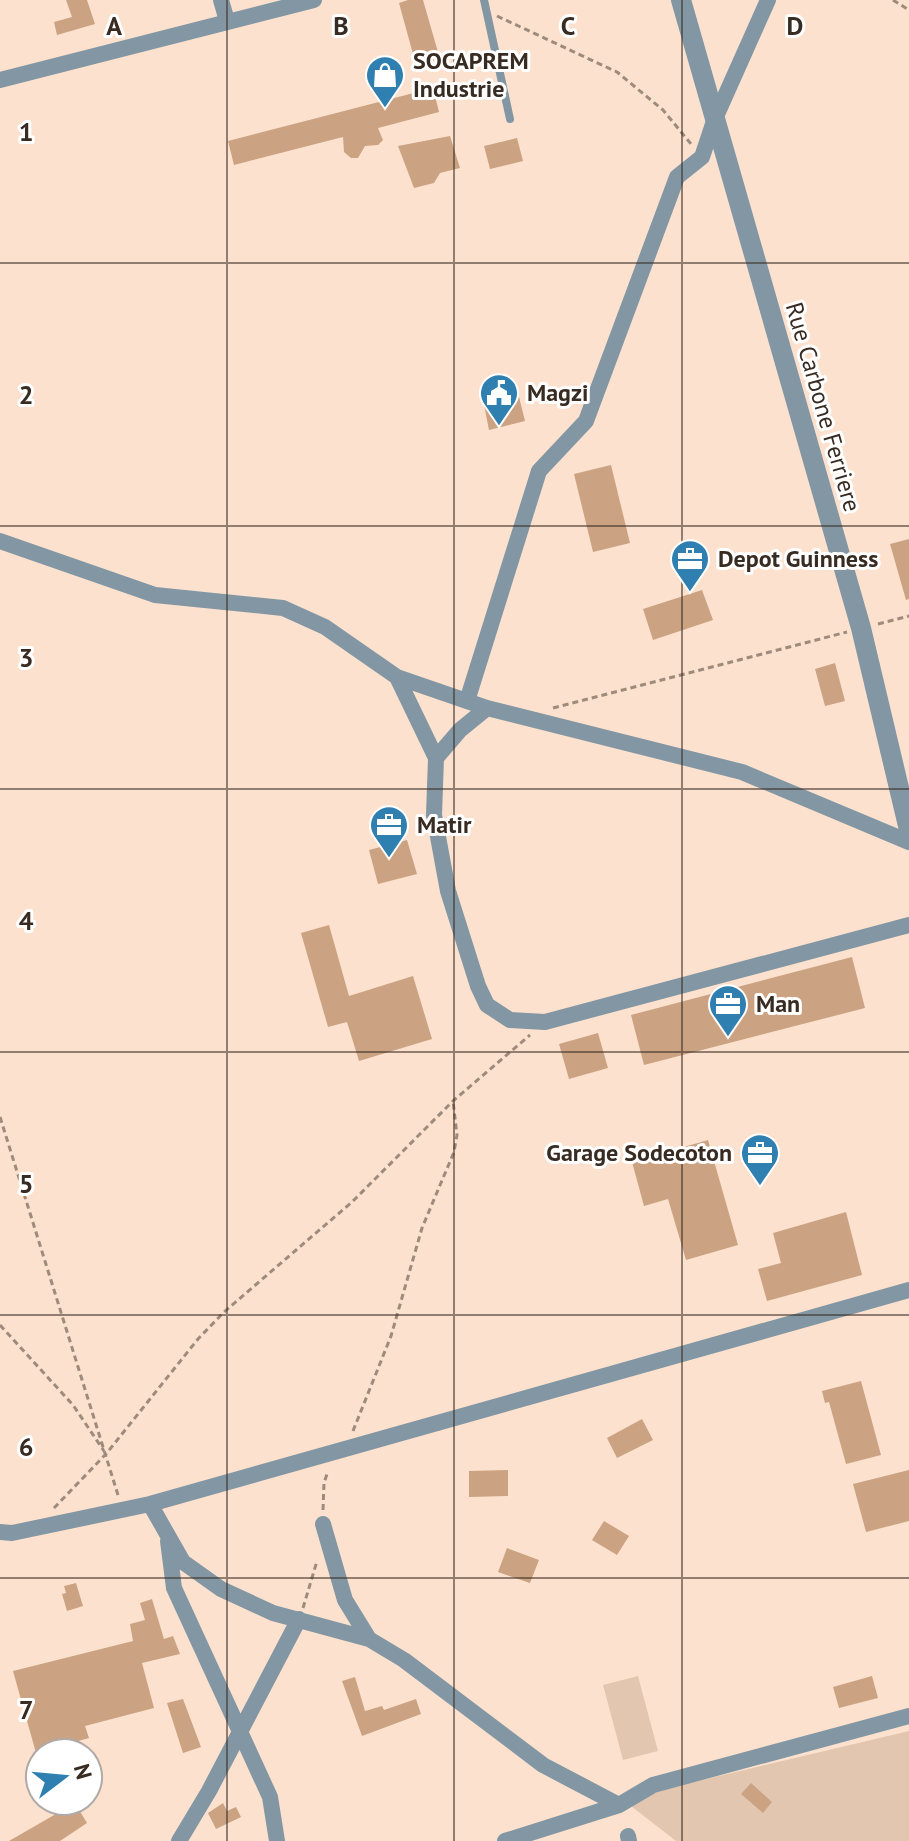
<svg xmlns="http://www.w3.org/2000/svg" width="909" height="1841" viewBox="0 0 909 1841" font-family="'PT Sans',sans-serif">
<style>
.green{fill:#e2c6af}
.building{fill:#cba282}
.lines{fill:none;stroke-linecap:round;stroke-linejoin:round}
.path{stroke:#9e8b7c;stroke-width:3;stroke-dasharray:6 4;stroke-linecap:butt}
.service{stroke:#8396a4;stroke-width:8}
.minor{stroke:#8396a4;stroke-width:16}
.tertiary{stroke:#8396a4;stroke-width:20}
.grid{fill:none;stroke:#382b22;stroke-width:2;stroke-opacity:0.55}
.labels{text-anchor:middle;stroke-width:6;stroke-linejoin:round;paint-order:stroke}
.poi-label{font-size:24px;font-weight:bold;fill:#382b22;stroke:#fff;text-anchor:start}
.street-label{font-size:24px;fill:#382b22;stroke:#fff}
.grid-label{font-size:26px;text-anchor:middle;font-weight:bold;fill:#382b22;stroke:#fff;stroke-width:6;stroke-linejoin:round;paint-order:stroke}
</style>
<rect width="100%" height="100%" fill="#fce2ce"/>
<path class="green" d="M638,1676l20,75 -35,9 -20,-75z
M909,1731v110h-233l-54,-42z"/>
<path class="building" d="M66,0h21l8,24 -38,11 -3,-13 18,-5z
M408,0h15l17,59 -24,6 -17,-62z
M433,88l6,24 -61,16 5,12 -5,5 -13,1 -7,12h-7l-7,-6 -1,-15 -109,28 -6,-24z
M450,136l10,32 -20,5 -6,10 -20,5 -16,-42z
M517,138l6,23 -33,8 -6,-23z
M519,397l6,24 -36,9 -5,-25z
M611,465l19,78 -37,9 -19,-78z
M909,539v60l-3,1 -16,-56z
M702,590l11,30 -60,20 -10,-31z
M835,663l10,38 -20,5 -10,-37z
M407,840l10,34 -39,10 -9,-34z
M329,925l20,71 64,-20 19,63 -73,22 -12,-39 -19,5 -27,-94z
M852,957l13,51 -221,57 -13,-50z
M598,1033l10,35 -39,11 -10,-35z
M708,1140l30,105 -52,15 -18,-61 -24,7 -12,-44z
M846,1212l16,63 -95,26 -9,-32 23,-6 -8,-30z
M861,1381l20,74 -35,9 -17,-62 -4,1 -3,-12z
M642,1419l11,21 -36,18 -10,-20z
M508,1470v26l-39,1v-26z
M909,1470v51l-43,11 -13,-48z
M604,1521l25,15 -12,19 -25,-15z
M507,1548l32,12 -9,23 -32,-11z
M76,1583l7,23 -16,5 -5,-17 4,-1 -2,-7z
M152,1599l12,40 9,-3 7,18 -38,9 12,45 -69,18 4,12 -53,15 -23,-82 120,-30 -3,-17 15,-4 -5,-17z
M872,1676l6,22 -39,10 -6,-21z
M355,1677l10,34 17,-5 2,4 32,-11 5,15 -59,22 -20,-55z
M183,1699l18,48 -18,6 -16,-50z
M751,1783l21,19 -9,11 -22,-19z
M75,1803l12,20 -27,18h-51z
M223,1803l4,8 9,-4 5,10 -25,12 -8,-16z"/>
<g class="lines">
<path class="path" d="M893,0l16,10
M497,16l120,56 46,38 28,34
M878,624l31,-8
M553,708l294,-76
M0,1117l118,378
M0,1325l73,80 31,46
M353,1431l38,-95 31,-108 32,-76 3,-17 -4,-34
M54,1508l52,-54 92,-115 26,-27 128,-110 101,-101 77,-66
M323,1510l1,-27 4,-12
M303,1608l14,-47"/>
<path class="service" d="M484,0l26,119"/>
<path class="minor" d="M221,0l6,21
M0,80l314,-80
M0,541l155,54 128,13 42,19 72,50 90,31 255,64 167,70
M397,677l39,81 -2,57 14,76 30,95 9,19 23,15 35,2 364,-97
M467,701l72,-230 47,-50 91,-244 25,-20 12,-36 54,-121
M436,758l24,-28 27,-22
M150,1504l33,58 38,27 52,24 96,26 35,21 139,105 76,40 34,-20 256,-69
M323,1524l22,76 24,39
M0,1532l12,1 138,-29 759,-214
M168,1541l6,47 96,209 7,44
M628,1836l1,5
M179,1841l30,-50 90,-172
M505,1841l114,-36"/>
<path class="tertiary" d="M681,0l180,628 48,202"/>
</g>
<path class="grid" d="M227,0v1841M454,0v1841M682,0v1841M0,263h909M0,526h909M0,789h909M0,1052h909M0,1315h909M0,1578h909"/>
<defs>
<g id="shop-pin" transform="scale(2)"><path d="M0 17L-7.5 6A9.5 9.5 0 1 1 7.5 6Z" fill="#2f7fb0" stroke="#fff"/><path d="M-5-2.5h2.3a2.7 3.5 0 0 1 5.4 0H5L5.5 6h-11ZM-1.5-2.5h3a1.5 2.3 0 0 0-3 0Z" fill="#fff"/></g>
<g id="civic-pin" transform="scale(2)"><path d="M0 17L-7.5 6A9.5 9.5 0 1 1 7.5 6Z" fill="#2f7fb0" stroke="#fff"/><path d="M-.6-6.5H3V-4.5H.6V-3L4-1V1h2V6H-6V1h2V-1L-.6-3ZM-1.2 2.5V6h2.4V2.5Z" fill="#fff"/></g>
<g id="office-pin" transform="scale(2)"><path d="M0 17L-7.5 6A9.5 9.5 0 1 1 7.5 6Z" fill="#2f7fb0" stroke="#fff"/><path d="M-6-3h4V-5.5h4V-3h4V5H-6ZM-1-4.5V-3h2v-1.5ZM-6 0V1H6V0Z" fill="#fff"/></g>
</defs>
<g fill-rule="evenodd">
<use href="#shop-pin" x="385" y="75"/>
<use href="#civic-pin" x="499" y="393"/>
<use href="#office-pin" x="690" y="559"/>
<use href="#office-pin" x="389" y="825"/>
<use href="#office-pin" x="728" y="1004"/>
<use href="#office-pin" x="760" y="1153"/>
</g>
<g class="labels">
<g class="poi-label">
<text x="413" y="69">SOCAPREM<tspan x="413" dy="28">Industrie</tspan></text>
<text x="527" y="401">Magzi</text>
<text x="718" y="567">Depot Guinness</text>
<text x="417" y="833">Matir</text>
<text x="756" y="1012">Man</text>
<text x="732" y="1161" text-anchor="end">Garage Sodecoton</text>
</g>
<g class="street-label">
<text transform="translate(823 407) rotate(74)" y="8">Rue Carbone Ferriere</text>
</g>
</g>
<g class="grid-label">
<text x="114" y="35">A</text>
<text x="341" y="35">B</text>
<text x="568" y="35">C</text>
<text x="795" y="35">D</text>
<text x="26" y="141">1</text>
<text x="26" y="404">2</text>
<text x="26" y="667">3</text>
<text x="26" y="930">4</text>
<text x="26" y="1193">5</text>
<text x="26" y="1456">6</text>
<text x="26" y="1719">7</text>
</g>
<g transform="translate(64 1777) rotate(74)"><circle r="38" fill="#ffffff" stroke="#afaaa7" stroke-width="2"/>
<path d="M0-6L14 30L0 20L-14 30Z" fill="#2f7fb0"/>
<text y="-12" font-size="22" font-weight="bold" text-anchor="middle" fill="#382b22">N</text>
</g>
</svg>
